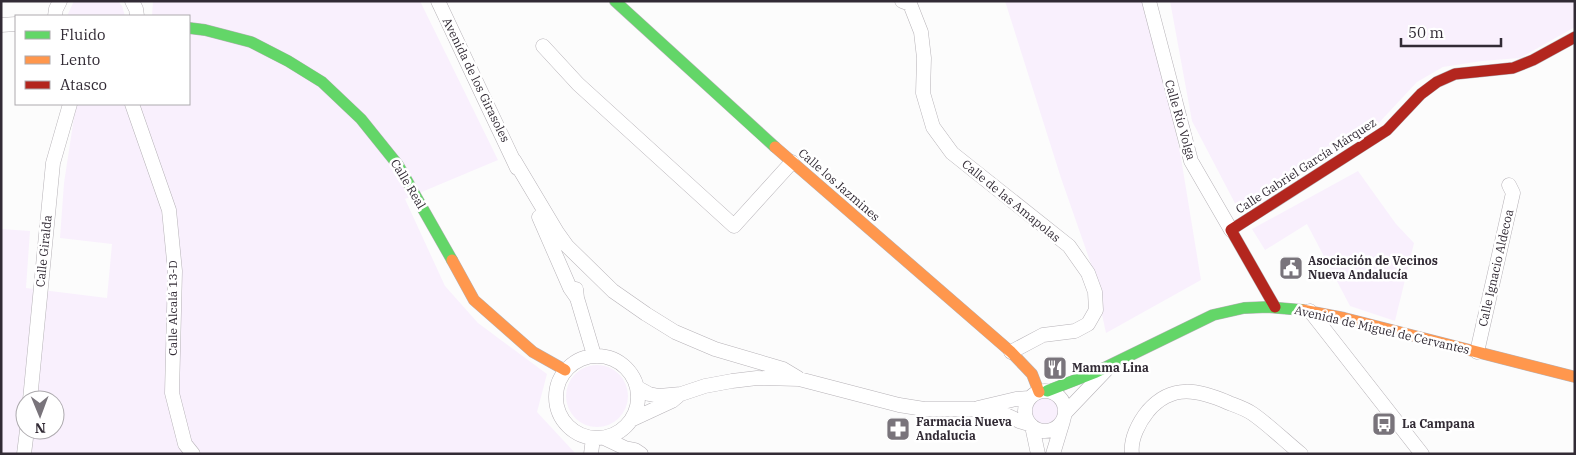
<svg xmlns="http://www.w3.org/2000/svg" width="1576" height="455" viewBox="0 0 1576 455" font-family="'IBM Plex Serif',serif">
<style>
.green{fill:#f9f0fd;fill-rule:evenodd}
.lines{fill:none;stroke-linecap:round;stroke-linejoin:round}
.street-casing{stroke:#b6b2b7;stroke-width:15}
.fast-casing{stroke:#b6b2b7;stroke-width:12}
.slow-casing{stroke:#b6b2b7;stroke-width:12}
.jam-casing{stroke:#b6b2b7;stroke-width:12}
.street{stroke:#fff;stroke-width:14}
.fast{stroke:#63d668;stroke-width:11}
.slow{stroke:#ff974d;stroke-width:11}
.jam{stroke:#b3261e;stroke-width:11}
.labels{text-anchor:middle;stroke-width:5;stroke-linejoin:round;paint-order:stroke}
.street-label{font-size:12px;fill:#322b35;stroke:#fff}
.poi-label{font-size:12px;font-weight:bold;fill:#322b35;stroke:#fff;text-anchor:start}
</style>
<rect width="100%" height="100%" fill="#fcfcfc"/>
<path class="green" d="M74,1h44l4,5 3,10h-58z
M153,1h267l78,159 -93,39 40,87 33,37 69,51 -10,38 39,42h-575v-225l29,2 -4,57 81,10 5,-54 -52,-6 4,-55 12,-79h113v-88h-37zM25,400h30v30h-30z
M1005,1h142l33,151 21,128 -95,53 -15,-69 -30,-86z
M1170,1h405v26l-55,31 -38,3 -39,6 -26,15 -42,45 -136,84 -47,-90z
M1358,171l38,53 18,19 -19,78 -45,-15 -43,-82 -42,26 -13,-21z
M566 396a31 31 0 1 1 62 0a31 31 0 1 1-62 0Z
M1032 411a13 13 0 1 1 26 0a13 13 0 1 1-26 0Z"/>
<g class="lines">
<g class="street-casing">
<path id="street" d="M132,1l4,8 1,7
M438,1l79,167
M902,1l8,3 11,28 3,26 -1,35 10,34 19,26 117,93 19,27 7,19 1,18 -8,14 -13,7 -32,4 -32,17
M1149,1l42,160 40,69
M55,16l1,-7 4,-8
M1,25l15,-1
M543,46l35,38 156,142 58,-64
M132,104l37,106 6,61 -3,122 13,51 8,10
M514,160l43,72 10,14 46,45 33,23 29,18 40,17 68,20 15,9
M539,217l31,71 7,10
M576,289l1,9 17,57
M1310,311l112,143
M1477,352l36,-159 -4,-8
M556 397a41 41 0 1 1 82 0a41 41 0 1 1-82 0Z
M638,388l11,6 10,2 22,-2 24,-8 27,-5 25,-3 42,1 100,26 25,4h49l31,5 15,7 10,3
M1025 411a20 20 0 1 1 40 0a20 20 0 1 1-40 0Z
M30,400l23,-237 17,-59
M978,408l38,-9 13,-1
M1065,413l41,-43
M631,420l41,-19 6,-5
M1032,426l6,28
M604,438l21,10 10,2 6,4
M24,454l3,-24
M591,454l2,-16
M1053,454l10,-33
M1132,454c-2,-15 7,-32 16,-43 24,-28 51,-21 81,-8 8,3 17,6 24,11 17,12 32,27 48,40"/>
</g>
<g class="fast-casing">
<path id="fast" d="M615,1l160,146
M189,28l16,2 46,12 37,19 34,21 39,37 37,46 54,95
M1047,391l49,-19 117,-57 31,-7 24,-1 34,3"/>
</g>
<g class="slow-casing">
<path id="slow" d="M775,147l236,205 21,22 7,18
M452,260l22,40 59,52 32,18
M1302,310l42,8 231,59"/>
</g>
<g class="jam-casing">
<path id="jam" d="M1275,307l-44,-77 156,-100 34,-36 16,-12 18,-8 58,-6 20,-8 42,-23"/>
</g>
<use href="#street" class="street"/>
<use href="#fast" class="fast"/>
<use href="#slow" class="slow"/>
<use href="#jam" class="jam"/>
</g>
<defs>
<g id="civic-square" transform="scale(1.25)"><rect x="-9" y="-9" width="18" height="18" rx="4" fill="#79747b" stroke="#fff"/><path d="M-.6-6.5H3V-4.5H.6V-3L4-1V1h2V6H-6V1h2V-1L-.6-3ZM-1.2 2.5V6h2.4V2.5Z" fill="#fff"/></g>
<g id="restaurant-square" transform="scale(1.25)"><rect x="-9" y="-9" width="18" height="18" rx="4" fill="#79747b" stroke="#fff"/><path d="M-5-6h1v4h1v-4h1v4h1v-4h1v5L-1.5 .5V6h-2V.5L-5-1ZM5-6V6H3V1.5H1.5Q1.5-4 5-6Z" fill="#fff"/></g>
<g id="bus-square" transform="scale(1.25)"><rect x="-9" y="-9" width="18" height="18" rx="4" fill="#79747b" stroke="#fff"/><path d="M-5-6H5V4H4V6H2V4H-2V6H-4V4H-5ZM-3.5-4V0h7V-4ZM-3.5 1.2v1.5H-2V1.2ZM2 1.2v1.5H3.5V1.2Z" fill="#fff"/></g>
<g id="pharmacy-square" transform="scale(1.25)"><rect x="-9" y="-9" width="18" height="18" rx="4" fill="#79747b" stroke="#fff"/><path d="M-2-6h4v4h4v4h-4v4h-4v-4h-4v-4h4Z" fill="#fff"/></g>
</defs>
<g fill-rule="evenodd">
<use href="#civic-square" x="1291" y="268"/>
<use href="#restaurant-square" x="1055" y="368"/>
<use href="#bus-square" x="1384" y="424"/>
<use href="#pharmacy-square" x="898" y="429"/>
</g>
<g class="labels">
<g class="street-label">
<text transform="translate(476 80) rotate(64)" y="4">Avenida de los Girasoles</text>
<text transform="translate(1180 120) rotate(74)" y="4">Calle Río Volga</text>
<text transform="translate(1306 166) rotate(-33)" y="4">Calle Gabriel García Márquez</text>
<text transform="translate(408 184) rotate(59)" y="4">Calle Real</text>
<text transform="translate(839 185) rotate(41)" y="4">Calle los Jazmines</text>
<text transform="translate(1011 201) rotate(39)" y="4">Calle de las Amapolas</text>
<text transform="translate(44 251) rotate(-84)" y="4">Calle Giralda</text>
<text transform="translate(1496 268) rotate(-77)" y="4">Calle Ignacio Aldecoa</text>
<text transform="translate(173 308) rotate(-90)" y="4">Calle Alcalá 13-D</text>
<text transform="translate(1382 330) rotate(13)" y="4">Avenida de Miguel de Cervantes</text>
</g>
<g class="poi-label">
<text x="1308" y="265">Asociación de Vecinos<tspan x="1308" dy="14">Nueva Andalucía</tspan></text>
<text x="1072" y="372">Mamma Lina</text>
<text x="916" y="426">Farmacia Nueva<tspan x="916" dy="14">Andalucia</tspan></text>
<text x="1402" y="428">La Campana</text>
</g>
</g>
<rect width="1576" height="455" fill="none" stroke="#322b35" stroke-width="5"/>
<rect x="15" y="15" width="175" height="90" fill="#ffffff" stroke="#adaaae"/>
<rect x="25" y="31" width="25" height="8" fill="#63d668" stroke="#adaaae"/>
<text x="60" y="40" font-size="15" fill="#322b35">Fluido</text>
<rect x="25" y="56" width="25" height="8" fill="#ff974d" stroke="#adaaae"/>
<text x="60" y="65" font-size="15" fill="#322b35">Lento</text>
<rect x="25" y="81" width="25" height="8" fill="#b3261e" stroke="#adaaae"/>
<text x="60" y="90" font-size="15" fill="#322b35">Atasco</text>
<g transform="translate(40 415) rotate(179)"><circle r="24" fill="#ffffff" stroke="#adaaae"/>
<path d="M0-4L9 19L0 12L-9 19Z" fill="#79747b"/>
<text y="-8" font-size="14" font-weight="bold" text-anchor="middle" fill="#322b35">N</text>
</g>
<path d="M1401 38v8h100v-8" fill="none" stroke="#322b35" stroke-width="2.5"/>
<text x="1408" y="38" font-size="15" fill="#322b35" stroke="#ffffff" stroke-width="4" paint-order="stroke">50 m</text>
</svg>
